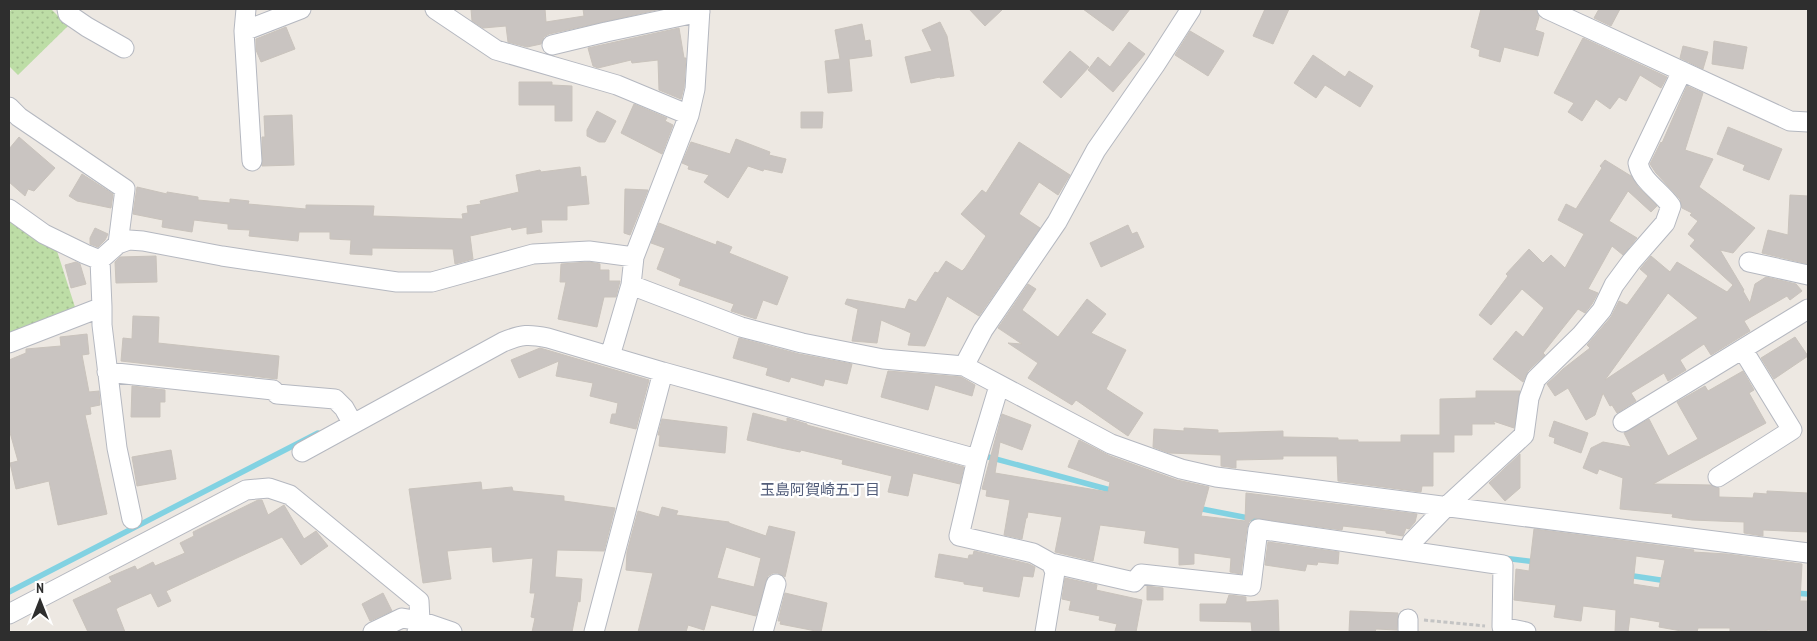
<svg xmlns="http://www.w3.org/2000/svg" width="1817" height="641" viewBox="0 0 1817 641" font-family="'PT Sans Narrow','Noto Sans JP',sans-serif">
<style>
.park{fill:url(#park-dots)}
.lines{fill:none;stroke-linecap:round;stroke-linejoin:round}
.stream{stroke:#82d2e2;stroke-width:5.5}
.building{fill:#c9c4c1;stroke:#c9c3bc;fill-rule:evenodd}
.street-casing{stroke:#b5b8c0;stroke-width:21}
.path{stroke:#c4c4c4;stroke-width:3;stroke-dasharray:4 2.5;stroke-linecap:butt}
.street{stroke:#fff;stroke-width:19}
.labels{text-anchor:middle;stroke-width:4.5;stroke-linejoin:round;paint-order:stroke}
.neighbourhood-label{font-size:15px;fill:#525d7a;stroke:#fff}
</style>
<defs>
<pattern id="park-dots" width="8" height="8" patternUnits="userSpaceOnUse" patternTransform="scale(1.25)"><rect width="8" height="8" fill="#bddda6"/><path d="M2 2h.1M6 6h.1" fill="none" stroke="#a3be8f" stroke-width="1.8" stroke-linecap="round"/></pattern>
</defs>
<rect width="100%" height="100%" fill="#ede8e2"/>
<path class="park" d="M12,9h39l17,17 -50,49 -9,-9v-54z
M9,219l48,32 18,56 -66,26z"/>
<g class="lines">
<path class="stream" d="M981,455l133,36
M1197,508l67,13
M1503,558l33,4
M1627,575l40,6
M9,592l309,-159
M1793,593l15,1"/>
</g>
<path class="building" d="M471,9h74l1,13 38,-6 -1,-7h78l-112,25 -5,3 -3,7 -14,3 -19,-5 -2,-16 -23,2 -11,-7z
M969,9h34l-18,17z
M1083,9h47l-17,22z
M1265,9h24l-16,35 -20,-8z
M1481,9l55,1 3,7 -4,13 9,3 -6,23 -34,-9 -4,15 -21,-6 1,-6 -9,-3z
M1599,9h21l-9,17 -17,-8z
M940,22l7,14 7,40 -14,2v-1l-29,6 -6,-26 27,-6 -10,-21z
M862,24l3,17 5,-1 2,16 -23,3 3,32 -24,2 -3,-32 15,-2 -5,-29z
M286,27l9,22 -34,13 -5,-12v-11z
M679,28l5,30h2l-2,29 -3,12 -22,-9 -1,-30 -26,3 -1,-3 -33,8 -5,-2 -5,-18z
M1190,31l34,20 -16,25 -33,-21z
M1583,38l84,39 -6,11 -21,-13 -14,26 -7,-4 -9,12 -14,-10 -14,22 -14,-9 6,-9 -20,-10z
M1714,41l33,6 -4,22 -31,-5z
M1129,42l16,12 -32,38 -25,-22 10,-13 12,10z
M1683,46l25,6 -5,17 -23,-11z
M1070,51l19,16 -28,31 -18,-16z
M1313,55l32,22 4,-6 24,15 -13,21 -35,-22 -9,13 -22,-15z
M519,82h33v3l20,1v35h-17v-16h-36z
M1687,86l16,7 -18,57 28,9 -14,28 56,41 -22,25 -13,-3 24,40 -1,1 7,12 5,-19 11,-7 30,7 6,7 -12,9 -3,-4 -43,25 6,10 -39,24 -7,-11 -24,16 6,10 -18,11 -4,-8 -33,20 5,8 -19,12 -5,-8 -2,1 -7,-13 -8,22 -9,5 -18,-32 -13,8 -8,-12 16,-15 27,-21 -3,-3 24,-28 8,-16 8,4 21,-29 -8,-7 11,-13 19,16 7,-10 50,30 6,-7 -43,-39 5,-6 -7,-6 10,-13 -8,-6 2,-2 -10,-5 -2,-9 -24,-26 -6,-9 11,-22 1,1zM1668,293l30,25 -93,62z
M634,104l33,14 -2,3 8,4 -11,29 -41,-21z
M597,111l19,10 -11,21h-6l-12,-6v-6z
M801,112h22l-1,16h-21z
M292,115l2,50 -32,1v-29h3l-1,-21z
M1728,127l54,22 -13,31 -26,-10 2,-5 -28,-11z
M19,137l36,31 -21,23 -6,-2 -3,7 -16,-14v-33z
M736,139l34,13 -1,3 17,4 -4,14 -18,-4 -1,2 -15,-5 -20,32 -24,-16 5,-7 -21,-6 1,-3 -7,-3 9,-21 39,12z
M1019,142l51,33 -12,20 -19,-13 -20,32 21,14 -61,88 -32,-20 -22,50 -17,-1 3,-12 -30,-13 -4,23 -25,-2 6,-32 -13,-5 2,-5 58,10 4,-10 7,3 19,-30 3,1 8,-12 16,10 3,-3 21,-32 -25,-22 21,-24 4,3z
M1605,160l26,16 8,12 18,18 -6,6 -23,-21 -19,30 28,17 -14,17 -11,-9 -24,43 10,4 -6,11 -7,9 -7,-4 -35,44 2,2 -17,16 -5,11 -30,-23 23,-28 7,6 21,-29 -22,-19 -31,36 -12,-10 29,-39 -2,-2 23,-25 14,14 8,-8 14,13 19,-34 -26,-14 8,-16 10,5 26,-41 -2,-2z
M580,167l1,10 5,-1 3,28 -22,2v14h-26l1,12 -15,2v-7l-15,3 -1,-3 -41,9 3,23 -18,5 -2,-15 -81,-1v7l-22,-1 1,-14 -21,-1v-7h-31l-1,9 -49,-5 1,-6 -22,-1v-5l-34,-4 -2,12 -30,-5 1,-7 -30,-6 4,-27 30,7v-2l31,5v3l32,3v-4l19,2 -1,3 58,5v-4l68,1 -1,10 90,3 -1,-5 6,-1 -1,-7 14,-2 -1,-3 39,-9 -3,-17 24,-5 1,2z
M82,174l31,20 -2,14 -34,-7 -8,-5z
M625,189l23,1 -18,45 -6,-2z
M1790,195l18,1v68l-46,-11 6,-23 20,5z
M659,223l57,22 1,-4 15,6 -3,6 59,24 -11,28 -14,-5 -7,19 -25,-8 3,-7 -55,-19 2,-6 -24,-10 8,-21 -14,-5z
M1128,225l4,9 5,-2 7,15 -43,20 -11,-24z
M95,228l13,6 -3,6 -7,7 -8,-3v-6z
M156,256l1,26 -41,1 -1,-21 5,-5z
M76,262l4,2 6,20 -15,4 -6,-23z
M589,262l11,2v6h9v11h11l-4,16h-12l-7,30 -39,-8 8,-37h-6l1,-18z
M1028,284l8,5 -14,21 36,27 29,-38 19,15 -15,19 35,17 -20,39 37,24 -15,23 -52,-36 -4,5 -44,-27 10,-15 -30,-20 14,1 -24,-16z
M133,316l26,1 -1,26 121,13 -2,23 -156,-18 2,-23 9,1z
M87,334l2,20 -7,1 7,37 10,-1 1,14 -10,2 1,7 -6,1 22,99 -49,11 -9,-44 -33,8 -6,-26 8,-2 -9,-32v-69l17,-7v-4l35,-3 -1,-9z
M1795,337l13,19 -34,23 -13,-21z
M739,338l60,16 53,10 -5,20 -22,-5 -2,7 -32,-9 -2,5 -23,-7 2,-7 -35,-10z
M540,348l109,32 -13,49 -26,-6 2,-9h4l2,-11 -28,-7 3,-13 -37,-7 3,-15 -40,17 -8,-18z
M888,371l73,6 14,8 -3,11 -37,-11 -7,25 -47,-13z
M1743,371l11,19 -5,3 17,30 -113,61 58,1 8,3v9l34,1 1,-5 13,1v-3l41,2v39l-45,-2v6l-19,-3v-11l-52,-2 -20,-3 1,-3 -53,-5 3,-31 -24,-9 -2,5 -14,-6 8,-20 12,-6 28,5 -7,-14 25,-14 19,37 30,-17 -21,-37 28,-16 3,5z
M132,386l33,4v12h-5v15h-29z
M1476,391h44l-6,37 -21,-7 2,3h-23v11h-18v17h-21v34h-11l-1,6 -83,-11 -1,-25h-54v3l-47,1v8l-15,-2v-11l-52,-2 -16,-6 1,-18 30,2v-3l34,2v3l65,-2v6l55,1v2h20v2h43v-7h39v-36l36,-1z
M753,413l34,9v-4l20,6v1l157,42 -4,17 -47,-11 -5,23 -20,-4 4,-16 -50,-12 1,-4 -42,-10 -1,2 -19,-4 -34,-8z
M1002,414l29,11 -9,25 -22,-8 -5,31 113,19 2,-10 -42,-15 11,-27 31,16 67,24 32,7 -8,29 44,5 1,-28 171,21 -2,8 -6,7 -3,-1 -3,8 -17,-3v-2l-43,-5 -1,4 -88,-12 -5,4 -2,6 -6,46 -11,-2 1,-14 -37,-5v11l-15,1v-17l-35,-5 2,-12 -46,-6 -7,36 -38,-9 7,-35 -34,-5 -1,6h-1l-4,21 -18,-4 6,-35 -24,-4 1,-6 -5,-1z
M662,419l65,8 -2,26 -66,-7 1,-11h-2z
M1554,421l34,12 -7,20 -27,-10 1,-5 -6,-2z
M171,450l5,29 -39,7 -5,-29z
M1520,454v34l-15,13 -16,-18z
M481,482l1,8 30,-3 1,4 51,5v5l51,7 -11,43 -47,-1 -2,27 27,2 -2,23 -2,-1 -6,31h-40l3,-14 -4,-1 4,-24h-5l3,-35 -40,4 -1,-15 -45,4 4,28 -28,4 -14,-94z
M258,500h4l6,15 16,-10 20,34 12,-8 12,15 -27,19 -19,-28 -116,54 5,10 -13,6 -7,-14 -32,14 -3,2 9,23h-37l-15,-32 39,-18 -3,-5 26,-11 2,4 16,-8 2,4 30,-13 -5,-10 14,-7 -1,-4z
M662,507l16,4 -2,4 53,7v1l37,13 3,-10 26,6 -10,45 -7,-4h-5l-5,3 -12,40 -45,-11 -7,25 -16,-5 -2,7h-48l15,-59 -27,-3 1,-18 11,-41 21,6zM726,547l35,11 -7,29 -37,-9z
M1534,529l160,21 -1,2 34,2 75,10 -2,37h8v31h-38v-2l-18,2h-22v-4h-32l-1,4h-10l-28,-5 1,-5 -30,-5 -2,15h-13l1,-22 -33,-4 -2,15 -27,-4 2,-12 -42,-5 2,-31 13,2zM1636,556l29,4 -6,28 -26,-4z
M1268,542l71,10 -1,12 -20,-2 -1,3 -10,-1 -2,7 -40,-6z
M974,551l55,13 6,3 -2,10 -10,-1 -4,21 -36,-6 1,-4 -20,-3v-2l-29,-5 4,-23 29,5 1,-4h4z
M1065,578l32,7 -1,5 46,10 -6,32 -21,-1 2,-7 -18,-4 1,-4 -31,-6 2,-9 -9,-2z
M1147,586l16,2v12h-16z
M383,593l9,18 -22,10 -8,-17z
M785,593l42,10 -6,29 -41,-8 1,-3h-3z
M1229,595l17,2v5l32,-2 1,32h-27l-1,-10 -51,-1v-17h26z
M1350,611l48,2 -1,17 -21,-1 -1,3h-26z"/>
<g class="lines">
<g class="street-casing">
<path id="street" d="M67,9l1,5 19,13 37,21
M246,9l-2,22 57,-22
M435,9l61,41 121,35 72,30
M1547,9l243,112 18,1
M244,31l8,130
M552,45l54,-13 94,-20
M9,107l10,10 106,72 -7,55
M9,209l35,25 41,20 15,6
M1749,262l59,13
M631,285l110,42 61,16 81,16 81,7 147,78 70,25 35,8 592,76
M102,307v18l15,123 15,71
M9,343l93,-36 -2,-47 18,-16 11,-4 14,1 79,15 175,26h35l101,-28 56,-3 45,6
M610,356l21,-71 3,-28 55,-142 6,-26 5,-80
M964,366l19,-36 74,-108 39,-72 59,-85 36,-56
M107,372l166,18 4,4 58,5 9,9 9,16
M663,372l314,87
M999,386l-22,73 -18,77 74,17 18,10 4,9 -10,60
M1623,422l185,-113
M302,452l201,-110c19,-8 26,-8 45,-4l115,34 -69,260
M1718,477l74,-47 -49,-80
M1408,551l95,14 -1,62 24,5
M1051,563l83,19 7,-8 110,12 7,-57 150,22 4,-9 35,-36 77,-71 5,-37 7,-19 45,-44 21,-25 12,-25 17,-23 34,-39 6,-17c-10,-15 -30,-25 -33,-43l44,-92
M9,614l237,-124 23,-2 21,7 129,106 1,20 -3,11
M373,632l29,-14 18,3 32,11
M763,632l13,-48
M1408,632v-13"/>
</g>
<path class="path" d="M1424,620l61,6"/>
<use href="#street" class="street"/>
</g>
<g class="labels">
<g class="neighbourhood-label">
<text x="820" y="495">玉島阿賀崎五丁目</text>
</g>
</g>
<rect width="1817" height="641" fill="none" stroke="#2e2e2e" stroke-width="20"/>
<g transform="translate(40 601)" stroke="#ffffff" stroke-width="4" paint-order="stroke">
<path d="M0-4L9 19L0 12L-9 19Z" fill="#2e2e2e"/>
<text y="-8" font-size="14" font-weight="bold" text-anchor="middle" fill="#2e2e2e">N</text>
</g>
</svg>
